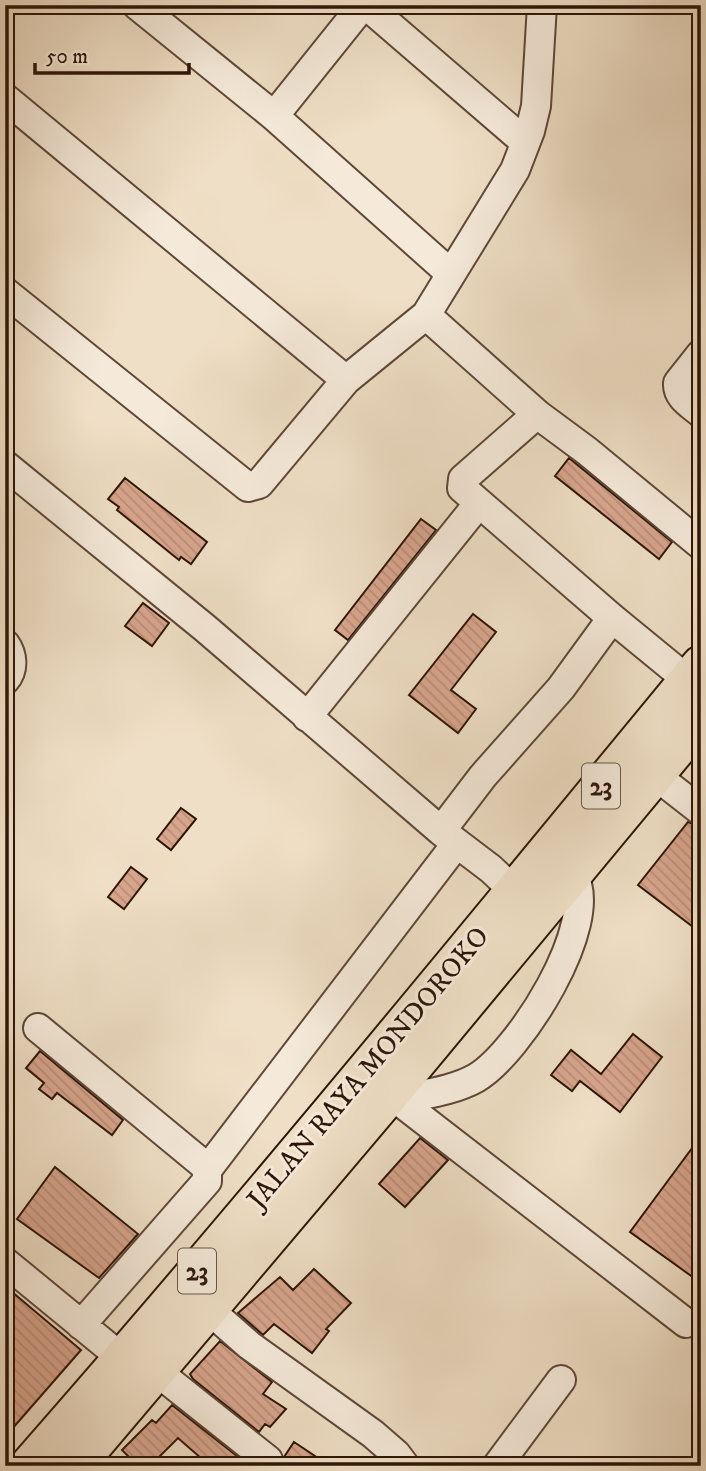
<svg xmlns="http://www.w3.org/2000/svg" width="706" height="1471" viewBox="0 0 706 1471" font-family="'IM FELL DW Pica',serif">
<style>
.building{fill:url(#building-back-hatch);stroke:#2d1608;stroke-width:2}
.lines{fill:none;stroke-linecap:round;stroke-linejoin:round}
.minor-casing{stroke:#5e4838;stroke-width:32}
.highway-casing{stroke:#2d1608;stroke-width:42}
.minor{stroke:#f5eada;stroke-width:28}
.highway{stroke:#efdfc6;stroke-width:38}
.labels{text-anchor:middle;stroke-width:6;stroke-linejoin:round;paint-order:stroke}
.shield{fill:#f5eada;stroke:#695647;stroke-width:2}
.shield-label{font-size:26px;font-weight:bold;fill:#2d1608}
.street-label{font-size:28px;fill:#2d1608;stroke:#f5eada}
</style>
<defs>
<pattern id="building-back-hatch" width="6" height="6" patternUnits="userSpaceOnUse" patternTransform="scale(1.75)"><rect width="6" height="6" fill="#d8a58d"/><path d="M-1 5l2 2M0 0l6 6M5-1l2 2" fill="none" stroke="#ba8d78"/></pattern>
</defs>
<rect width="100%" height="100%" fill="#efdfc6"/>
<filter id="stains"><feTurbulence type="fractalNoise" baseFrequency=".00286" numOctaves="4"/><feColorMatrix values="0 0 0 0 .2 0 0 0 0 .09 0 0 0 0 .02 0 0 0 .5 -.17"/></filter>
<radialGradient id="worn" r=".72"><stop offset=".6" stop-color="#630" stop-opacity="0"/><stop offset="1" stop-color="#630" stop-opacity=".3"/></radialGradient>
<path class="building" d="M569,458l103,84 -13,17 -104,-83z
M125,478l82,64 -16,22 -10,-7 -2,3 -62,-50 2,-3 -11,-8z
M421,519l15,11 -88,110 -13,-10z
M143,603l26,20 -17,23 -27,-20z
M473,614l23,18 -45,58 25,19 -18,24 -49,-38z
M181,808l15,11 -25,31 -14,-11z
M688,822l13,5v106l-63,-48z
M131,867l16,12 -23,30 -16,-12z
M633,1034l29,23 -42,55 -40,-31 -8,10 -21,-16 20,-25 30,24z
M40,1051l83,69 -11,15 -55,-42 -5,6 -13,-10 5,-6 -18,-15z
M701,1136v147l-71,-51z
M420,1138l28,22 -43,47 -26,-23z
M55,1167l83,67 -39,44 -82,-59z
M314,1269l37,34 -25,26 3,2 -17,22 -38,-29 -11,11 -25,-22 42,-36 13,13z
M5,1286l76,64 -76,87z
M220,1341l52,41 -9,12 23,15 -16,18 -5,-3 -6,8 -66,-53 -3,-5z
M172,1405l70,55 -5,6h-27l-32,-28 -28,28h-12l-16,-16 30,-30 4,3z
M294,1442l36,24h-47l1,-9z"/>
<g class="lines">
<g class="minor-casing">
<path id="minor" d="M137,5l137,111 177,158
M366,5l159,137
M5,98l341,282 80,-65 89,-145 15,-39 6,-25 6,-101
M274,116l89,-111
M5,292l243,195 11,-3 87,-104
M426,315l111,99 50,37 114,94
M701,354l-23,29c-1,14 12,21 23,30
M537,414l-74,65 -1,9 150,130 89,73
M5,465l200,163 236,203 50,38 37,35
M5,644c8,11 9,26 0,36
M307,717l172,-214
M655,775l46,36
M441,831l42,-55 78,-88 51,-70
M38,1028l166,137 3,5v11l-126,144
M376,1083l310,240
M398,1100c25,-6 55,-9 78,-22 42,-24 126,-155 97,-203 -2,-4 -7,-8 -11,-11
M207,1170l250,-327
M5,1262l118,97
M207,1308l42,37 124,89 23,20 9,12
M155,1370l113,90
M497,1466l64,-86"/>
</g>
<g class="highway-casing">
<path id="highway" d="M29,1466c230,-262 450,-532 672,-801
M75,1466l315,-372 311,-375"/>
</g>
<use href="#minor" class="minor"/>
<use href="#highway" class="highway"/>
</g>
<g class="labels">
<g class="shield">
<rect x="582" y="763.5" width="38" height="45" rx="5"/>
<rect x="178" y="1248.5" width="38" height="45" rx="5"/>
</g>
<g class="shield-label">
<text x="601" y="795">23</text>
<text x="197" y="1280">23</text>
</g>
<g class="street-label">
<text transform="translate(367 1067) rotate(-50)" y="10">JALAN RAYA MONDOROKO</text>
</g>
</g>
<rect width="706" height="1471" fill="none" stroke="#efdfc6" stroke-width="28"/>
<rect x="7" y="7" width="692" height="1457" fill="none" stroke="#2d1608" stroke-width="3.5"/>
<rect x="14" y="14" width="678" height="1443" fill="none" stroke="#2d1608" stroke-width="2"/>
<path d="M35 63v10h154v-10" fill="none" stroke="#2d1608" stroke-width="3.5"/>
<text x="46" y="63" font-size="21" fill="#2d1608" stroke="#f5eada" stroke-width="5" paint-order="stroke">50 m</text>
<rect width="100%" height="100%" filter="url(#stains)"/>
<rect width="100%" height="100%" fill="url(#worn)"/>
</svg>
